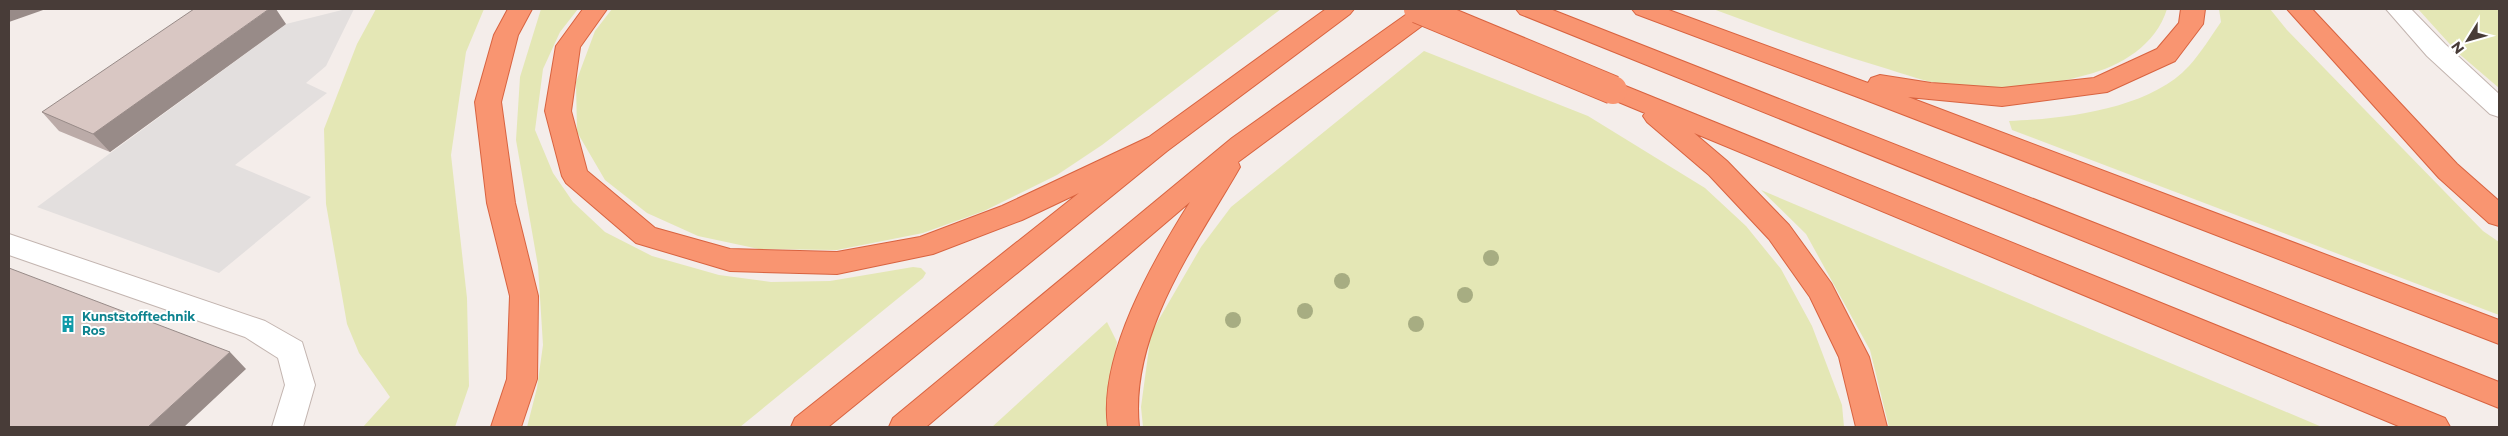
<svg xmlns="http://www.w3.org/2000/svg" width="2508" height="436" viewBox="0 0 2508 436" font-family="Montserrat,sans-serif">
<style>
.green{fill:#e4e7b5}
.parking{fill:#e3dfde}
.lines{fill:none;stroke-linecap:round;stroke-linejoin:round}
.minor-casing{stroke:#c3b5b0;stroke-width:2}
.highway-casing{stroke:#d86340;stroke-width:2}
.minor{fill:#fff;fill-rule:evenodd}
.highway{fill:#f99571;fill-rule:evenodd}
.highway-bridge-casing{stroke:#d86340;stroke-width:30;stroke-linecap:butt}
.highway-bridge{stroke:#f99571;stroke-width:28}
.tree{fill:#a7ad82}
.wall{fill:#bbaba8}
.shaded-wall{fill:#988b88}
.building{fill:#d9c7c3;stroke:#988b88}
.labels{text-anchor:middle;stroke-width:4;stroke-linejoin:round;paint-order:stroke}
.culture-label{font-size:12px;font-weight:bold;fill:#0d838f;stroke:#fff;text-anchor:start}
</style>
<rect width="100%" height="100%" fill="#f4edea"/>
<path class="green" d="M376,9h108l-18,43 -15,103 16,143 2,88 -14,41h-92l27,-30 -31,-44 -12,-29 -21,-120 -2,-75 33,-85z
M541,9h37l-18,23 -17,37 -8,61 18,43 20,29 32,30 47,24 67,19 52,7 59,-1 83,-14 8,1 5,5 -3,5 -183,149h-213l10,-39 6,-43 -5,-79 -22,-126 4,-63z
M612,9h669l-179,136 -45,30 -73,36 -61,22 -86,17 -78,-1 -61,-13 -51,-23 -42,-33 -28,-48 -1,-50 19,-51z
M1713,9h454c-11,36 -46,57 -81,66 -41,11 -85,18 -127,12 -28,-3 -55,-13 -81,-21 -56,-17 -111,-37 -165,-57z
M2219,9h51l17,21 196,201 16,11v73l-487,-185 -3,-9c55,-2 141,-12 180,-55 12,-13 22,-30 32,-44z
M2418,9h81v79l-42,-36z
M1424,51l164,65 117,72 41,38 35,43 31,57 30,79 2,22h-701l-2,-20 10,-74 50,-86 30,-40z
M1761,190l561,237h-433l-19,-77 -64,-116z
M1107,322l10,20 -11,71 2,14h-116z"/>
<path class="parking" d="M346,9h8l-28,57 -20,17 21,10 -92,72 76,32 -92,76 -182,-66 249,-183z"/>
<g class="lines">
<g class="minor-casing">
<path id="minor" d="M2386,9h25l34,35 54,50v23l-9,-3 -63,-58z
M9,234l256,87 37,21 13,43 -12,42h-31l13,-42 -7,-27 -33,-21 -236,-82z"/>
</g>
<g class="highway-casing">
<path id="highway" d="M508,9h24l-14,26 -17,67 14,101 23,93 -1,83 -16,48h-30l16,-48 3,-83 -23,-93 -12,-101 19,-67z
M583,9h24l-27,38 -9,64 16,60 68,57 75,21 107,3 83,-15 82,-31 147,-69 177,-128h28l-4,5 -183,137 -339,276h-37l4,-9 284,-225 -57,27 -89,34 -96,20 -107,-3 -94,-28 -70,-60 -4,-7 -17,-65 11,-65z
M1414,9h28l-4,5 -200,148 2,5c-44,77 -111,166 -101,260h-31c-10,-71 45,-166 82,-225l-264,225h-37l4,-9 339,-280z
M1516,9h34l949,373v26l-979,-394z
M1632,9h34l202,74 3,-5 9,-3 51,8 71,5 92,-10 63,-29 22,-26 2,-14h24l-2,15 -28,37 -68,31 -105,14 -94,-9 591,223v24l-636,-245 -227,-85z
M2287,9h25l145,155 42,37v25l-10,-3 -50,-45z
M1613,81l832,337 5,9h-49l-707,-294 33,28 62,64 42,58 38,74 18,70h-31l-17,-70 -29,-60 -41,-58 -60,-64 -62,-53 -4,-6 2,-3 -41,-17 -4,-6 4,-6z"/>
</g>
<use href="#minor" class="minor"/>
<use href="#highway" class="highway"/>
<g class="highway-bridge-casing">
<path id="highway-bridge" d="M1418,9l195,81"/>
</g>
<use href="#highway-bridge" class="highway-bridge"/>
</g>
<g class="tree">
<circle cx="1491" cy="258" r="8"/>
<circle cx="1342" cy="281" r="8"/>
<circle cx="1465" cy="295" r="8"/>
<circle cx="1305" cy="311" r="8"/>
<circle cx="1233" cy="320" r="8"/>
<circle cx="1416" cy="324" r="8"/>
</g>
<path class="wall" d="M286,24l-176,128 -51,-21 -17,-19z"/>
<path class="shaded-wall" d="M9,9h37l-37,13z
M269,9h7l10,15 -176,128 -17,-18z
M230,352l16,17 -62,58h-36z"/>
<path class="building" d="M194,9h75l-176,125 -51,-22z
M9,268l221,84 -82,75h-139z"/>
<defs>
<g id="building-bare" transform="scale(1.35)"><path d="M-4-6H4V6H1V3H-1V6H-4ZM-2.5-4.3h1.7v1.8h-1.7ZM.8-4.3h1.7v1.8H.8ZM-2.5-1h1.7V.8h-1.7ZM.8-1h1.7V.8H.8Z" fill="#0f9aa8" stroke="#fff" stroke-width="2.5" paint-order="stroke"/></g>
</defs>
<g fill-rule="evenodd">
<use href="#building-bare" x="68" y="324"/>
</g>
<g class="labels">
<g class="culture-label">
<text x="82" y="321">Kunststofftechnik<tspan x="82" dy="14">Ros</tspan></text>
</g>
</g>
<rect width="2508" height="436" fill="none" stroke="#483c38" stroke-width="20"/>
<g transform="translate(2468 40) rotate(233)" stroke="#ffffff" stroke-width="4" paint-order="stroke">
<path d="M0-4L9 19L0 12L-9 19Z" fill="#483c38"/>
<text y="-8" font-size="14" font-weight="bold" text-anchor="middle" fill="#483c38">N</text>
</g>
</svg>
